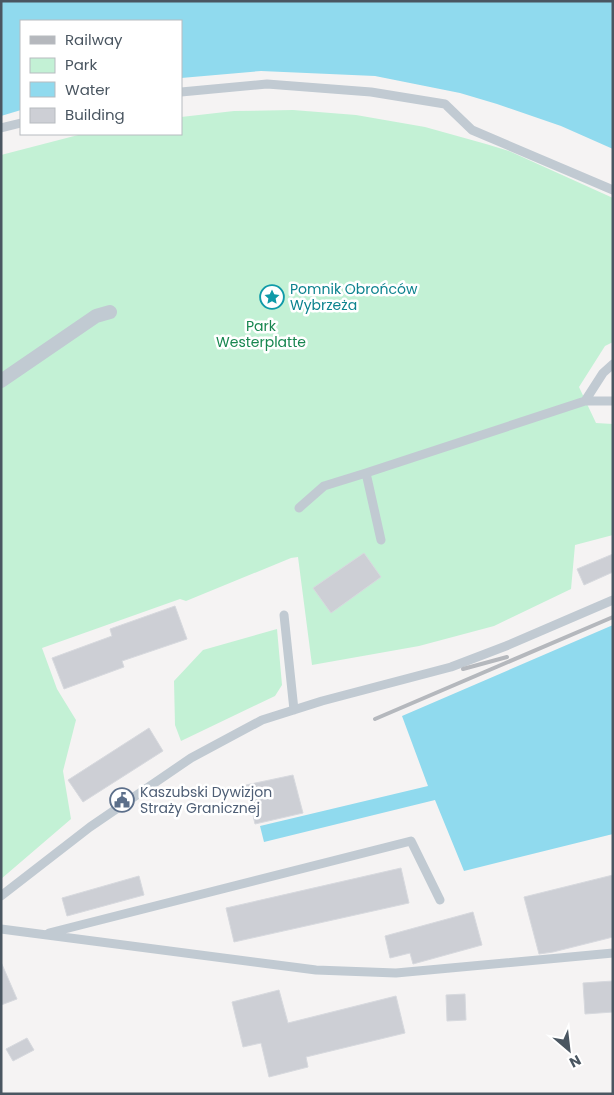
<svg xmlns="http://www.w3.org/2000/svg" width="614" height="1095" viewBox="0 0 614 1095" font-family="Poppins,sans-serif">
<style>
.green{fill:#c3f1d5}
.water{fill:#90daee}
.building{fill:#cdcfd5;stroke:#d7d9de}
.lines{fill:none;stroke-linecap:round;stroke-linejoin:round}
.service{stroke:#c1cad2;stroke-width:9}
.pedestrian{stroke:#c1cad2;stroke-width:14}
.rail{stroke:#b5b8bd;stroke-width:4}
.labels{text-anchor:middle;stroke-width:5;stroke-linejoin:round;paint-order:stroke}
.culture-label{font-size:14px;fill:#0d838f;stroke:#fff;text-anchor:start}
.park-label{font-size:14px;fill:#17864f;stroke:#fff}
.service-label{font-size:14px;fill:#4e5e75;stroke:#fff;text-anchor:start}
</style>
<rect width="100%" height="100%" fill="#f5f3f3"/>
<path class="green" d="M293,110l63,5 69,12 61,17 23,7 104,47v144l-8,4 -26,41 17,36 17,1v111l-38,10 -4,44 -77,37 -75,20 -107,19 -14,-108 -7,1 -105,43 -6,-2 -138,49 15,41 19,31 -13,51 8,48 -70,60v-724l81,-21h99v-17l53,-6z
M277,629l5,56 -7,11 -94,45 -6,-16 -1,-44 29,-31z"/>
<path class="water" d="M1,1h612v148l-52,-23 -64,-22 -37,-11 -85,-17 -114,-5 -80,7v-57h-160v89l-20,6z
M613,625v209l-149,37 -29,-71 -171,42 -4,-16 168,-40 -26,-70z"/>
<path class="building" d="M364,553l17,24 -50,36 -18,-25z
M613,554v18l-29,13 -7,-16z
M175,606l12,33 -65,22 2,6 -60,22 -12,-31 60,-22 -2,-7z
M149,728l14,23 -80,51 -15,-22z
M293,775l10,38 -48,11 -9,-39z
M401,868l8,35 -175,39 -8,-34z
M613,875v62l-60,15 -14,2 -15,-57z
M139,876l5,19 -77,21 -5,-18z
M473,912l9,33 -69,19 -3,-11 -20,5 -5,-22z
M1,962l16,37 -16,6z
M613,981v31l-28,2 -2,-31z
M279,990l9,33 108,-27 9,37 -99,24 2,10 -39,10 -8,-34 -18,4 -11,-45z
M465,994l1,26 -19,1 -1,-26z
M27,1038l7,12 -21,11 -7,-12z"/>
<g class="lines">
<path class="service" d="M181,92l86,-8 104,8 74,12 27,26 141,60
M1,128l20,-5
M585,401l18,-28 10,-9
M366,473l219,-72h28
M299,508l25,-22 42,-13 15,67
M284,615l10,95
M1,896l89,-69 101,-69 71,-38 60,-19 129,-34 55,-21 107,-46
M1,929l315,41 80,3 217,-20
M49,933l362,-92 29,59"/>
<path class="pedestrian" d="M1,381l95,-65 14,-4"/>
<path class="rail" d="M463,669l44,-12
M375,719l238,-102"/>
</g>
<defs>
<g id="sight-ring" transform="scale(1.25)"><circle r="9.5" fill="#fff" stroke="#0f9aa8" stroke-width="1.5"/><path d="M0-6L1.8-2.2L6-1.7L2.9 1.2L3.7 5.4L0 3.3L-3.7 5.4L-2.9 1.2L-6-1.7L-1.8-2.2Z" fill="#0f9aa8"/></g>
<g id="civic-ring" transform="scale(1.25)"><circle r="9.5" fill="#fff" stroke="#5c6f8a" stroke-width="1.5"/><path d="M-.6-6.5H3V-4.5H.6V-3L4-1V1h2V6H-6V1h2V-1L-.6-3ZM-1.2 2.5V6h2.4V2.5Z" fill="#5c6f8a"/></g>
</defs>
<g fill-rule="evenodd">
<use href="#sight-ring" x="272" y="297"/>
<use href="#civic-ring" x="122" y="800"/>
</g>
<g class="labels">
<g class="culture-label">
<text x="290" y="294">Pomnik Obrońców<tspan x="290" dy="16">Wybrzeża</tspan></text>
</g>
<g class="park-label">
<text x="261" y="331">Park<tspan x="261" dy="16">Westerplatte</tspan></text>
</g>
<g class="service-label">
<text x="140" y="797">Kaszubski Dywizjon<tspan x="140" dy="16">Straży Granicznej</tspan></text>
</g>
</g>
<rect width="614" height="1095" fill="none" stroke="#4a5661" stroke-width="5"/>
<rect x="20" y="20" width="162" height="115" fill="#ffffff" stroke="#b7bbc0"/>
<rect x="30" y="36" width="25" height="8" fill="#b5b8bd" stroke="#b7bbc0"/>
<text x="65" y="45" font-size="15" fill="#4a5661">Railway</text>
<rect x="30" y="58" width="25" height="15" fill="#c3f1d5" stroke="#b7bbc0"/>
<text x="65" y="70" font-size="15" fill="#4a5661">Park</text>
<rect x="30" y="82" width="25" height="15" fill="#90daee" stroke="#b7bbc0"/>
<text x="65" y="95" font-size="15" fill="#4a5661">Water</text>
<rect x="30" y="108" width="25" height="15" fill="#cdcfd5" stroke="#b7bbc0"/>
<text x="65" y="120" font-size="15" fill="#4a5661">Building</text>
<g transform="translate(569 1050) rotate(152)" stroke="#ffffff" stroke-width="4" paint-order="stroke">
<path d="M0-4L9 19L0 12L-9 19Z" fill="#4a5661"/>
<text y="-8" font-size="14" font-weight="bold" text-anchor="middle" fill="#4a5661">N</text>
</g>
</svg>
